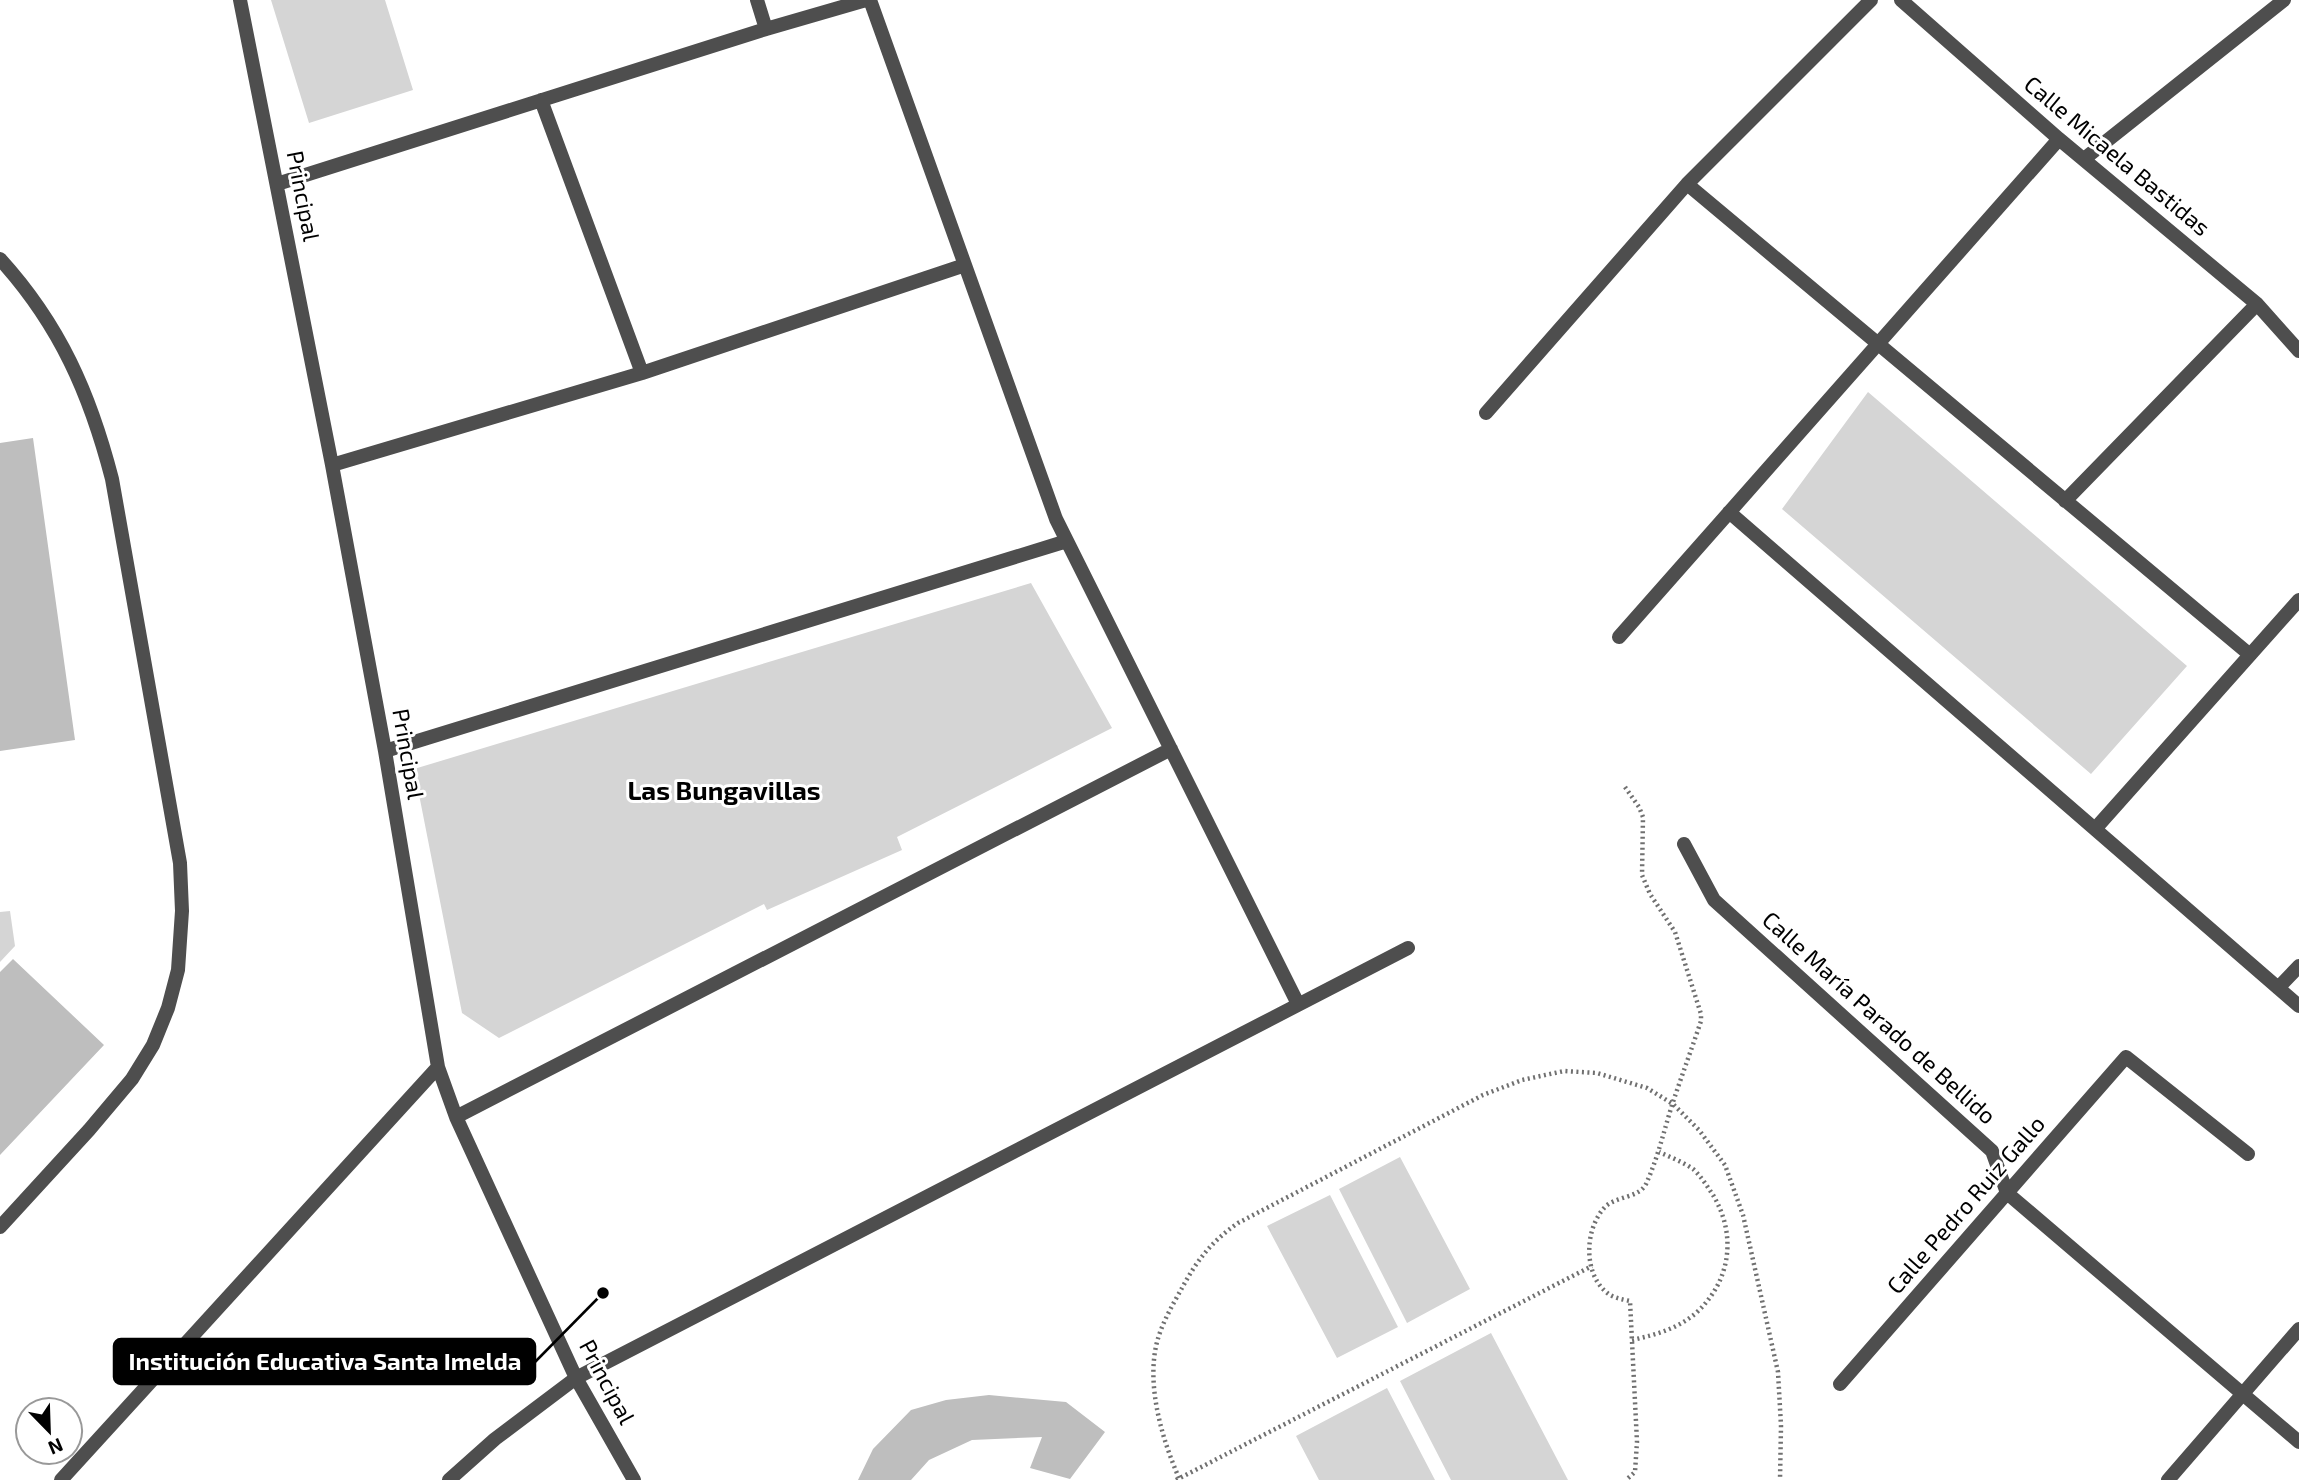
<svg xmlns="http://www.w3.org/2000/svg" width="2299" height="1480" viewBox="0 0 2299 1480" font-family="'Exo 2',sans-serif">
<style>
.green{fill:#d5d5d5}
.building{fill:#bebebe}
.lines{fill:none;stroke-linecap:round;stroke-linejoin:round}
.path{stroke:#707070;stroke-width:4.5;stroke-dasharray:2 3.5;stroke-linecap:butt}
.minor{stroke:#4e4e4e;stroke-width:14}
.labels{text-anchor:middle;stroke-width:6;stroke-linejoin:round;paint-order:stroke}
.street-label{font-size:23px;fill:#000;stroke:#fff}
.quarter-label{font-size:26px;font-weight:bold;fill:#000;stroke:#fff}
.leader{fill:none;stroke:#000;stroke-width:2.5}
.callout-dot{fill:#000;stroke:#fff;stroke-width:2.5}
.callout{fill:#000;stroke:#000;stroke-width:2.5}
.callout-label{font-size:24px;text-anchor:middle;font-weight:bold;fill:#fff}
</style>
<rect width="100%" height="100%" fill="#fff"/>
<path class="green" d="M271,0h114l28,90 -104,33z
M1868,392l319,274 -96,108 -309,-265z
M1031,583l81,145 -215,109 5,13 -135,60 -3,-6 -265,134 -37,-25 -48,-244z
M10,911l5,35 -15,16v-50z
M1400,1157l70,132 -63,34 -68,-134z
M1330,1195l68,132 -61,31 -70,-132z
M1491,1333l77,147h-117l-51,-99z
M1387,1388l48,92h-116l-23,-44z"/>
<path class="building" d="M33,438l42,302 -75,11v-308z
M13,959l91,86 -104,110v-183z
M989,1395l77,7 39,30 -35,47 -40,-11 12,-31 -70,3 -43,20 -18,20h-53l15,-31 38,-39 35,-10z"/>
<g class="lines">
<path class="path" d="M1625,787l14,20 4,10 -1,58 8,19 25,38 26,82v7c-9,27 -19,54 -28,81 -9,28 -15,56 -27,82 -7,14 -30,12 -41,23 -20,21 -22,64 0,84 7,7 16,8 25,10l7,141 -2,30 -9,8
M1632,1340c23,-5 45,-11 64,-27 35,-32 41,-78 17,-118 -6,-9 -12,-19 -20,-26 -10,-7 -23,-12 -34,-17
M1179,1478c-17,-39 -33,-93 -22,-136 5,-19 16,-38 25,-54 15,-28 30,-47 56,-65l245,-128 39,-15 42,-9 33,2 50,15 26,16 26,26 26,35 18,50 35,157 3,54 -1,54
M1176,1480l416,-214"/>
<path class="minor" d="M240,0l92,465 53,286 53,316 18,50 120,261 58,102
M757,0l9,29
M870,0l186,519 242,485
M1901,0l158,139 198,165 42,47
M541,100l101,273
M2084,159l200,-159
M277,184l489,-155 100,-29
M1687,184l562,470
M0,259c60,66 90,135 112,220l68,384 2,48 -4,59 -10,38 -15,37 -21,34 -43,51 -89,97
M1486,413l201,-229 184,-184
M332,465l310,-92 323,-108
M2065,501l192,-197
M1729,512l570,494
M1619,637l440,-498
M385,751l682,-210
M2095,829l204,-229
M1684,844l30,56 278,251 15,42 292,249
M2278,988l21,-22
M456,1117l715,-368
M1840,1384l286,-327 122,97
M61,1480l377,-413
M449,1480l46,-41 81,-61 832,-430
M2168,1480l131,-151"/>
</g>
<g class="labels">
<g class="street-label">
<text transform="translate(2117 156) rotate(40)" y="8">Calle Micaela Bastidas</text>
<text transform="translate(303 196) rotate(79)" y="8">Principal</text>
<text transform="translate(408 754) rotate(80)" y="8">Principal</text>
<text transform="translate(1879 1018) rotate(42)" y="8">Calle María Parado de Bellido</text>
<text transform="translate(1966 1205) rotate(-49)" y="8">Calle Pedro Ruiz Gallo</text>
<text transform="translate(607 1382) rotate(62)" y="8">Principal</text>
</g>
<g class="quarter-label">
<text x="724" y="800">Las Bungavillas</text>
</g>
</g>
<path class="leader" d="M603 1293L535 1362"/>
<circle class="callout-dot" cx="603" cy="1293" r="7"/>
<rect class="callout" x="114" y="1339" width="421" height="45" rx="7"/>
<g class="callout-label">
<text x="325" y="1370">Institución Educativa Santa Imelda</text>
</g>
<g transform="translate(49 1431) rotate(157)"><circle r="33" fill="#ffffff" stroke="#999999" stroke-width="2"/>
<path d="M0-5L12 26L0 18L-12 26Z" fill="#000000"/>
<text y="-10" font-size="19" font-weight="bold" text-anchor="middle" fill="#000000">N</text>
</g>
</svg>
